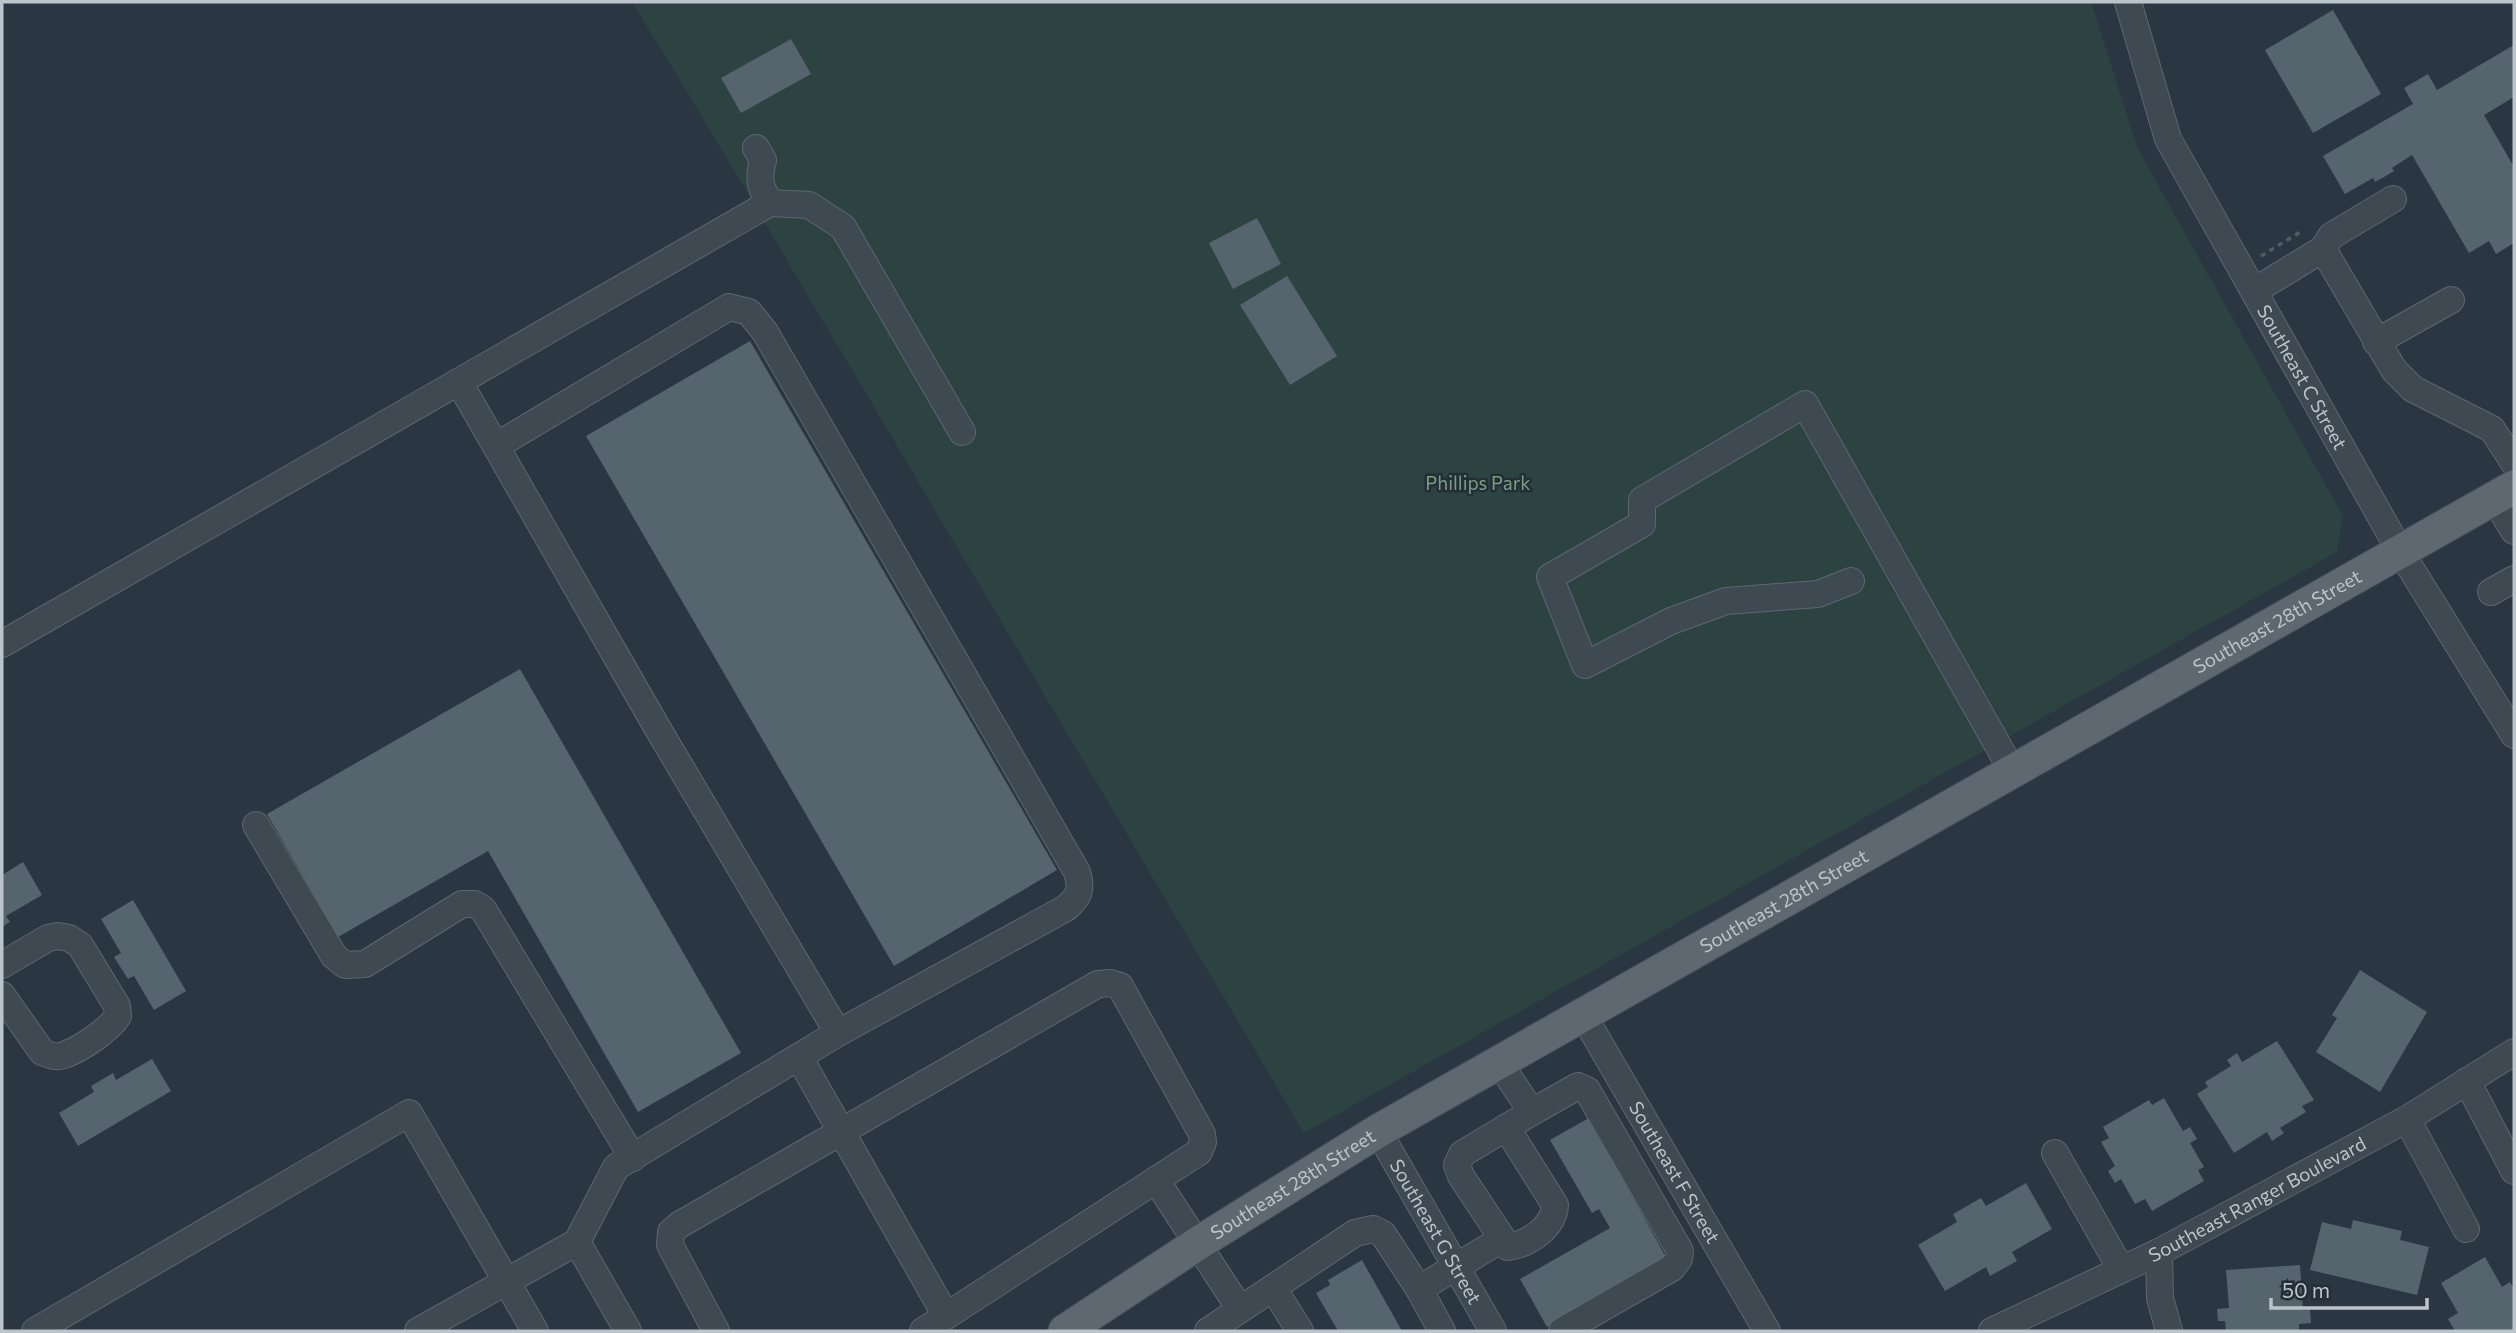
<svg xmlns="http://www.w3.org/2000/svg" width="2516" height="1333" viewBox="0 0 2516 1333" font-family="Commissioner,sans-serif">
<style>
.green{fill:#2c4342}
.building{fill:#56646e}
.lines{fill:none;stroke-linecap:round;stroke-linejoin:round}
.minor-casing{stroke:#5d676f;stroke-width:28}
.major-casing{stroke:#48525b;stroke-width:35}
.path{stroke:#4d6060;stroke-width:3.5;stroke-dasharray:5 5;stroke-linecap:butt}
.minor{stroke:#3e4952;stroke-width:26}
.major{stroke:#5d6871;stroke-width:33}
.labels{text-anchor:middle;stroke-width:5;stroke-linejoin:round;paint-order:stroke}
.street-label{font-size:19px;fill:#bcc4cb;stroke:#232e37}
.park-label{font-size:19px;fill:#7c9f80;stroke:#232e37}
</style>
<rect width="100%" height="100%" fill="#2a3742"/>
<path class="green" d="M632,2h1459l46,145 206,369 -6,36 -1033,581 -600,-1013z"/>
<path class="building" d="M2333,10l48,84 -68,39 -48,-83z
M791,39l20,35 -70,39 -20,-35z
M2514,45v52l-30,18 30,52v76l-18,11 -7,-13 -20,12 -57,-98 -20,13 2,3 -10,6 -9,5 -2,-4 -28,16 -22,-38 90,-52 -9,-16 24,-14 9,16z
M1257,218l24,46 -48,25 -24,-46z
M1287,276l50,80 -47,29 -50,-80z
M750,341l307,529 -163,96 -308,-530z
M520,669l221,384 -103,59 -150,-261 -150,86 -71,-123z
M23,862l19,33 -36,21 4,6 -8,5v-52z
M133,900l53,91 -32,19 -20,-34 -6,3 -14,-22 7,-4 -20,-34z
M2360,970l67,42 -47,80 -64,-40 21,-34 -5,-3z
M2277,1041l37,59 -12,6 4,6 -26,16 4,5 -12,8 -5,-9 -33,21 -37,-59 11,-7 -3,-5 26,-16 -4,-6 10,-7 5,9z
M152,1059l19,32 -93,55 -19,-33 35,-21 -3,-6 22,-13 3,7z
M2164,1098l19,33 7,-4 7,12 -7,4 14,24 -6,3 6,11 -52,30 -7,-12 -10,5 -14,-25 -6,4 -7,-12 7,-5 -14,-24 8,-4 -6,-11 46,-27 3,5z
M1589,1118l78,141 -120,68 -27,-48 90,-51 -11,-19 -7,4 -42,-73z
M2026,1183l26,46 -40,23 5,9 -27,15 -4,-9 -41,24 -27,-46 39,-23 -4,-8 28,-16 5,8z
M2353,1220l49,11 -2,9 29,7 -12,48 -107,-25 12,-48 29,7z
M2485,1257l17,30 8,-5 4,7v42h-59l-7,-12 10,-6 -17,-30z
M1362,1260l40,71h-64l-22,-38 14,-8 -2,-5z
M2300,1265l3,45 7,-1 1,14 -12,1v7h-73l-1,-10h-7l-1,-12 12,-1 -3,-38z"/>
<g class="lines">
<g class="minor-casing">
<g id="minor">
<path id="s1" d="M2128,2l40,137 232,412 114,184"/>
<path d="M756,148l7,12c-5,18 -3,28 7,43"/>
<path d="M2323,249l71,121 19,19 79,40 22,34"/>
<path d="M2254,291l69,-42 8,-13 62,-37"/>
<path d="M2376,342l75,-42"/>
<path d="M496,446l233,-139 20,5 16,20 312,540c5,17 3,24 -11,36l-228,125"/>
<path d="M2494,498l20,33"/>
<path d="M1851,581l-33,13 -92,7 -55,20 -86,44 -35,-88 92,-53v-24l163,-96 208,368"/>
<path d="M2491,592l23,-13"/>
<path d="M2,644l768,-441 39,2 34,22 119,205"/>
<path d="M256,825l78,131 11,9 20,-1 97,-60h13l8,5 150,249"/>
<path d="M2,965l46,-27 10,-2 11,2 11,7 37,61 1,10c-9,14 -37,33 -54,39 -7,3 -15,0 -22,-3l-40,-57"/>
<path id="s2" d="M1583,1015l184,316"/>
<path d="M799,1057l147,259"/>
<path d="M1499,1063l33,49 46,-26 9,4 93,161 -1,8 -7,9 -110,63"/>
<path d="M2467,1081l47,90"/>
<path d="M2407,1119l59,110"/>
<path d="M1506,1127l49,78c-1,22 -26,39 -47,42l-47,-71 -4,-11 5,-11 70,-42"/>
<path id="s3" d="M1378,1131l115,200"/>
<path d="M2055,1153l66,116"/>
<path d="M1156,1180l84,129"/>
<path d="M577,1242l51,89"/>
<path d="M2159,1252l1,46 9,33"/>
<path d="M1273,1288l27,43"/>
<path d="M35,1331l374,-218 126,218"/>
<path d="M418,1331l159,-89 39,-75 222,-134 -180,-304 -199,-347"/>
<path d="M716,1331l-46,-86 1,-13 8,-7 419,-241 12,-1 10,3 82,148 1,8 -4,10 -276,179"/>
<path d="M1208,1331l147,-98 18,-4 10,5 36,55"/>
<path d="M1442,1331l-23,-42 83,-50"/>
<path id="s4" d="M1992,1331l167,-79 248,-133 107,-67"/>
</g>
</g>
<g class="major-casing">
<g id="major">
<path id="s5" d="M1065,1331l132,-87 181,-113 1136,-644"/>
</g>
</g>
<path class="path" d="M2261,256l41,-25"/>
<use href="#minor" class="minor"/>
<use href="#major" class="major"/>
</g>
<g class="labels">
<g class="street-label">
<text dy="7" stroke="none"><textPath href="#s1" startOffset="416">Southeast C Street</textPath></text>
<text dy="7" stroke="none"><textPath href="#s5" startOffset="1405">Southeast 28th Street</textPath></text>
<text dy="7" stroke="none"><textPath href="#s5" startOffset="838">Southeast 28th Street</textPath></text>
<text dy="7" stroke="none"><textPath href="#s2" startOffset="182">Southeast F Street</textPath></text>
<text dy="7" stroke="none"><textPath href="#s5" startOffset="271">Southeast 28th Street</textPath></text>
<text dy="7" stroke="none"><textPath href="#s4" startOffset="296">Southeast Ranger Boulevard</textPath></text>
<text dy="7" stroke="none"><textPath href="#s3" startOffset="116">Southeast G Street</textPath></text>
</g>
<g class="park-label">
<text x="1478" y="490">Phillips Park</text>
</g>
</g>
<rect width="2516" height="1333" fill="none" stroke="#bcc4cb" stroke-width="7"/>
<path d="M2271 1298v10h156v-10" fill="none" stroke="#bcc4cb" stroke-width="3.5"/>
<text x="2282" y="1298" font-size="21" fill="#bcc4cb" stroke="#232e37" stroke-width="5" paint-order="stroke">50 m</text>
</svg>
